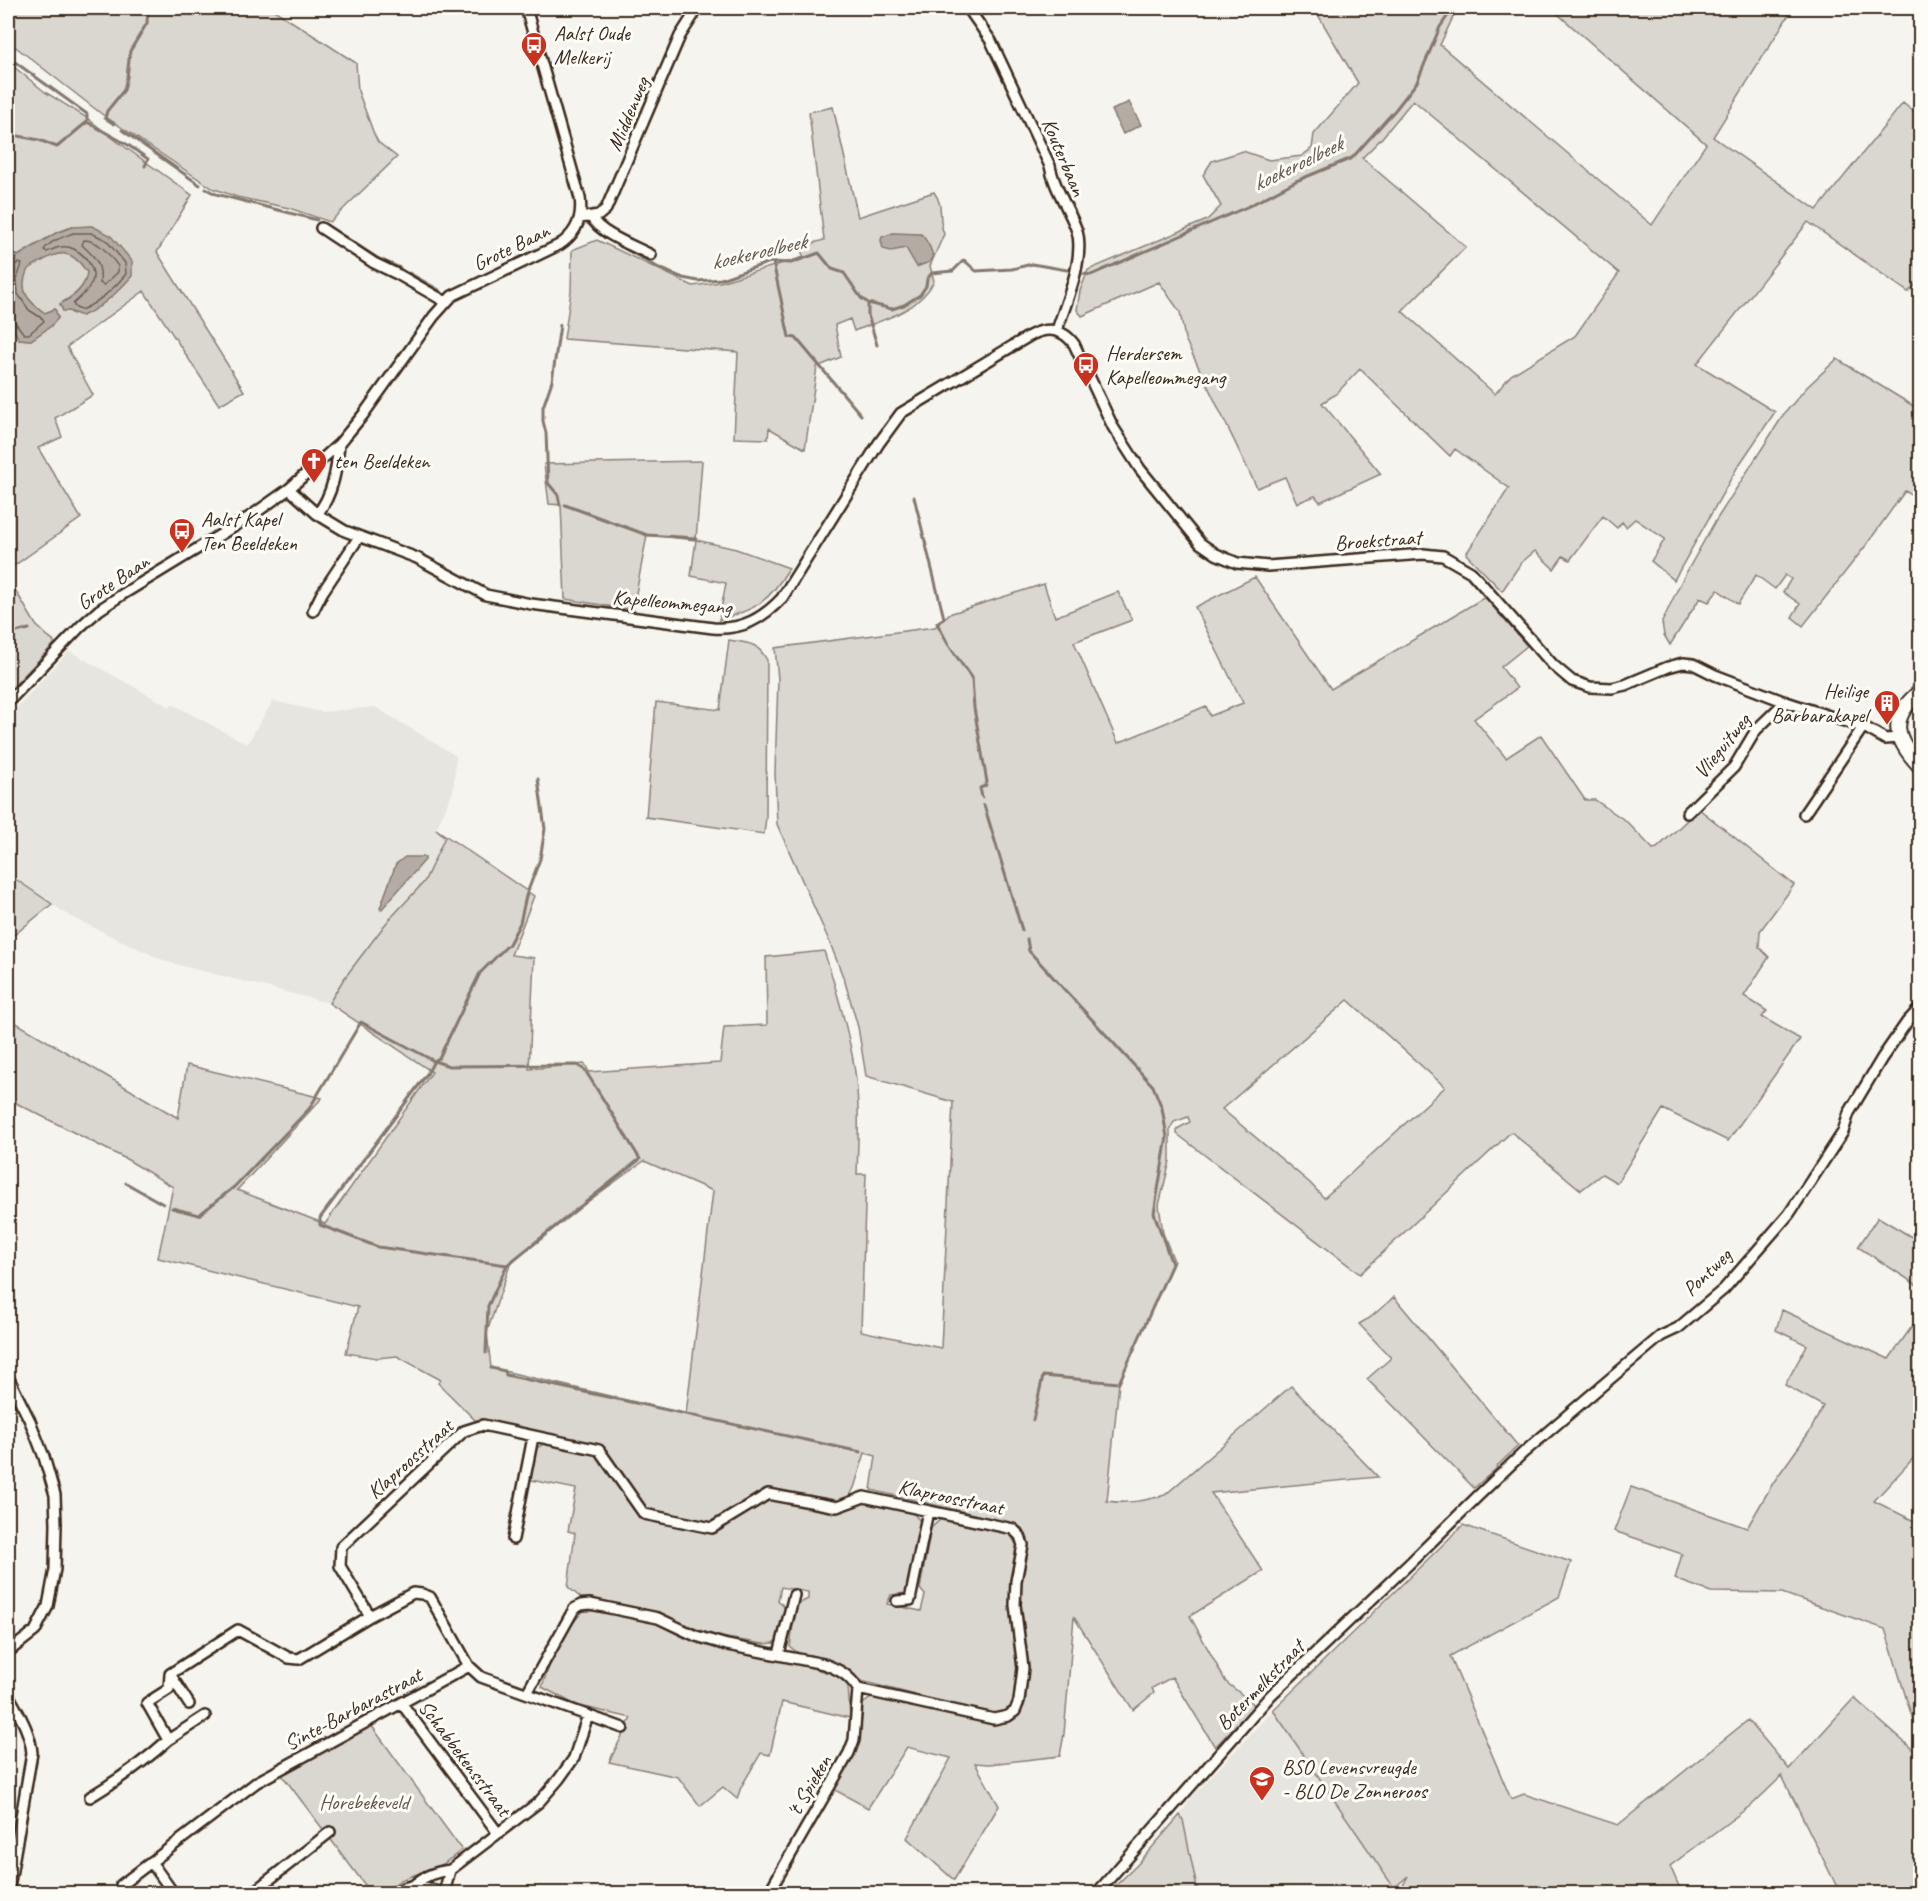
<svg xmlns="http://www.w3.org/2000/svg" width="1928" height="1901" viewBox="0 0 1928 1901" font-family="Caveat,sans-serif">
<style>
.built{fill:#e7e5df}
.green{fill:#dad6d0;stroke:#8a8077;stroke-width:1.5;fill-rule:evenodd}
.water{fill:#b4aca4;stroke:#84786e;stroke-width:1.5}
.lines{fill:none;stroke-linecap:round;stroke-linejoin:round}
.shore{stroke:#6b5e54;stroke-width:1.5}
.stream{stroke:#84786e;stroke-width:3}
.street-casing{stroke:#3b2a1e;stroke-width:14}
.secondary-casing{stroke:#3b2a1e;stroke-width:18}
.street{stroke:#fdfcf7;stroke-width:9}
.secondary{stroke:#fdfcf7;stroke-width:14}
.labels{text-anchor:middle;stroke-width:6;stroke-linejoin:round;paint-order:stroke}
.poi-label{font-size:21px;fill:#3b2a1e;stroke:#fdfcf7;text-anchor:start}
.street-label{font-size:21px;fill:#3b2a1e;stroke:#fdfcf7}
.park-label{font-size:21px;fill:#63554a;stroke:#fdfcf7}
.water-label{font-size:22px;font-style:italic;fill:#65584d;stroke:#fdfcf7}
</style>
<rect width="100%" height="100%" fill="#f5f4ee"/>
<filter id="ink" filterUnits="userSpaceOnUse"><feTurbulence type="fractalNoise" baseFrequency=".0167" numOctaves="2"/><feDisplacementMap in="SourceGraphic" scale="12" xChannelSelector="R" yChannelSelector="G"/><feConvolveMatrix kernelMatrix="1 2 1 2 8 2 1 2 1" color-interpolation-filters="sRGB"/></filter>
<g filter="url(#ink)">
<path class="built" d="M69,651l101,56 2,-3 75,40 26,-43 49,11 53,-5 81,49 -3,36 -17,37 10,8 -22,45 -37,40 -58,81 -162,-41 -96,-45 -63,-43v-157z
M1273,1710l121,178 5,5h-204l-15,-78 11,-17z"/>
<path class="green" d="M8,8h263l85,55 2,28 16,43 4,8 19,15 -67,65 -41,-14 -52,-11 -25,-9 -109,-73 -95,-74z
M1314,8h146l-5,5 -15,32 212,180 54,-81 -155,-136h242l-80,129 104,73 86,-107 17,14v164l-12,11 -100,-70 -111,142 78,48 -38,56 -63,112 -23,-19 14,-22 -30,-20 -9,8 -4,-5 -5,6 -14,-12 -33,44 -7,-4 -9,13 -19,-18 -14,12 -19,28 -36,-37 43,-66 -54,-39 -5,7 -90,-87 -24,25 -14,9 59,71 -61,28 -5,-6 -18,7 -12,-26 -28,11 -72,-149 -5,-27 -21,-30 -77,34 -5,-6 3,-19 8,-21 119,-50 14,-14 -18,-31 9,-14 31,-10 26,9 33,-4 10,-8 2,-14 44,-51zM1413,100l206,173 -44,63 -64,39 -16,19 -93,-83 64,-64 -104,-89 19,-19z
M8,62l37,30 42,26 31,24 74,53 -35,57 87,139 -25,14 -75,-114 -77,56 26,48 -38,23 7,19 -24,11 43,70 -73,52v-249l11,18 12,1 20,-14 7,-8 -3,-9 -10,4c-18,-12 -27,-23 -18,-44 27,-14 39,-28 60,3 -1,16 -14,24 -27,32l3,7h6l4,3 28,-8 -29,-79 -16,6 -48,29z
M833,107l25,110 76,-25c11,15 3,25 10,42l-14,32 4,15c-15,30 -51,39 -80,50l-4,-12 -15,6 6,32 -24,10 -12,82 -36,-21 -1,11 -34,-1 4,-86 -174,-13 7,-48 1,-41 25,-10 96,46 27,-4 84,-25 -5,-10 25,-7 -15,-128z
M1837,359l83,51v90l-15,-9 -38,53 -64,82 -11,-9 8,-13 -17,-12 8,-13 -6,-4 -10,14 -19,-14 -18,29 -20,-14 -9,12 -9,-4 -30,47 -6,-10 -2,-13 19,-40 32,-57 71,-111 23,-27z
M702,461l-6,79 40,9 53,19c-20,34 -32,41 -70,52l7,-37 -35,-7 5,-36 -49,-5 -14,75 -68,-11 -4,-94 -12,-1 -5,-40z
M1255,577l76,112 154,-92 42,49 -26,21 16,21 -43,31 32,39 35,-23 44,65h10l31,21 27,28 4,-1 42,-39 95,76 -34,46 -1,16 10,10 -25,39 23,15 -5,6 38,22 -72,102 -65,-32 -46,74 -15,-9 -21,16 -70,-58 -151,142 -183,-140v-5l13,-7 -2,-5 -14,5 -4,7v32l-11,44 4,28 11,28 -55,122 -12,118c20,3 37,0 58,-6l126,-109 87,91 -167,16 52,78 -73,45 36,66 29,23 -40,42 -43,-70 -20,11 2,5 -21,17 -59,-93 -10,117 -4,22 -71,8 -14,-1 24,43 -45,74 -47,-42 44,-80 -44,-11 -39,61 -35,-19 23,-42 4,-14 1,-28 13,-9 121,28 18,-4 11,-14 4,-38 -7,-62v-27l7,-31 -6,-20 -15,-6 -136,-32 5,-34 -11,-3 -11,35 -6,10 -14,4 -67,-12 -53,32 -21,-3 -46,-11 -46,-63 -126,-25 -37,-37 3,-3 -44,-24 -20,2 -31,-5 12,-46 -200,-49 15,-71 -45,-27 -120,-61v-81l170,100 9,-53 135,33 -85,92 88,34 107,-152 -103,-69 14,-23 44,-58 37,-40 21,-45 -9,-8 98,67 -23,59 23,3 -5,111 56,-5 4,8 131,-9 4,-36 43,-2 -1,-68 58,-6c13,40 25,80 31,121 5,34 3,69 2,102h9l-5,157 80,17 12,-246 -87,-26 -8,-49 -13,-45 -15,-39 -53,-119 -2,-51 3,-94 -3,-31 160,-21 14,-13 95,-30 11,33 63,-25 14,28 -58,22 44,101 88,-37 4,10 33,-13 -48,-96zM1348,1000l97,87 -121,111 -14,-15 -88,-74zM644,1161l69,30 -27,223 -195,-46 -4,-36 23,-67 70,-58z
M8,578l28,47 19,18 -47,49z
M729,640c20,3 28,2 38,20l-1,157 -2,17 -118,-17 10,-115 64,8z
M8,874l44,30 -44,36z
M1878,1217l42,25v45l-62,-40z
M1394,1297l124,149 -22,21 1,1 -23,20 -107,-109 24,-21 -32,-34 12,-7z
M1782,1310l107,49 31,-44v136l-46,50 46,23v219l-35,-114 -103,-36 -71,-1 -36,-13 7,-25 -68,-23 17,-44 116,41 26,-45 37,-52 13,-25 -38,-21 22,-40 -31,-15z
M545,1443l49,9 12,12 27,43 9,10 65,14 13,-2 44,-28 14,-2 57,11 25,-9 52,11 9,10 -15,71 -15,2 -4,9 34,7 4,-16 -5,-6 11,-61 11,-10 67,14 9,16 1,122 -4,29 -3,7 -12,8 -18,-2 -121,-31 -15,-13 -30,-12 -15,-1 -11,-8 3,-22 5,-21 10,-5v-7l-27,-5 -3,13 7,8 -5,27 -6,8 -10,1 -50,-8 -58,-23 -65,-15h-10l-13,-11 7,-54 -7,-2 8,-42 -45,-9 4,-31z
M1463,1525l108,37 -12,35 -109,59 61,143 13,-5 94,31 130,-105 41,49 65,-71 65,57h1v138h-80l-58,-117 -28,27 -84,63 12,27h-280l-2,-2 8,-15 -14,12 -121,-178z
M583,1611h16l55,11 33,17 105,23 51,15 5,8 2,33 -68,-16 -12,53 -9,-2 -20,34 -4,12 -14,-12 -23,19 -22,-29 -69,-15 22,-44 -55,-13 -34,-18c8,-27 22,-55 41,-76z
M371,1725l91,125 -19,14 -42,16 -20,13h-10l-89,-118z
M1180,1815l3,5 15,73h-90l29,-28z"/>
<path class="water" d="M1129,102l12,23 -18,9 -11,-24z
M92,226l18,9 22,26v15c-14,16 -31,32 -50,40l-13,-5h-6l-3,-7c13,-7 26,-16 27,-32 -21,-31 -33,-17 -59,-3 -10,21 -1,32 17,44l10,-4 3,9 -7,8 -20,14 -12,-1 -11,-18v-59l48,-29 16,-6z
M893,233l28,1c5,5 15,20 10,27 -3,2 -11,4 -14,6l-11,-19 -15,3 -8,-2 -2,-9 1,-3z
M405,857h20v3l-44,50 -1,-2 16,-44z"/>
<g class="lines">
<path class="shore" d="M73,233h18l15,7 19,23 1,11c-11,14 -28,29 -45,36l-5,-2 -3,-4c7,-6 15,-13 19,-22 6,-16 -14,-38 -31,-35 -4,0 -9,3 -14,5l-3,-2c6,-9 19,-13 29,-17z
M84,240c16,0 25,15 34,26v6l-14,13 -4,-2c2,-20 -5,-26 -18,-38z
M8,267l11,-4 3,1 -5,15 1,15 11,16 14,9 1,2 -15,13h-5l-10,-13 -6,-2"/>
<path class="stream" d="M8,9v-1
M8,57l79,57v8l41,23 20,14 -3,7
M114,124l-9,-6 2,-7 17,-21 3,-13 3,-26 17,-28 1,-15
M122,130l78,55
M8,134l31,6 18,7 30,-25
M206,189l10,5 101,26
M325,224l54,35 21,9
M604,237l55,31 24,10 15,3 23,-2 49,-17 21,1 28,-10 13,16 12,4 17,25 7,5 24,6 12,-4 16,-10 6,-9 1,-7 5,-6 21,-2 11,-11 12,11 36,-2 20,-5 35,6
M773,262l16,75 7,1 65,77
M409,273l30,17
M1084,274l7,1 158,-69 47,-25 56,-23 44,-49 21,-27 23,-55 13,-19
M868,303v12l9,30
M560,325l-8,56 -9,26v14l3,12 2,50 10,12 2,10
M914,497l30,121 -7,5 11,21 24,35 2,29 13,74 -2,4 -5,2 2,9
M565,505l82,30 49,3
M8,634l21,-5
M984,805l38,125
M1027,939l2,12 124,135 9,22 5,29 -13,76 18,51 -53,119 -76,-7 -10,44
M126,1183l37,21
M172,1208l27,7 35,-28 75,-78 52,-87 73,39 15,5 128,-1 8,5 55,89 -133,106
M486,1353l2,-47 19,-41 -129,-18 -58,-22v-7l107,-144 7,-13 5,-3 41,-85 29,-29 11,-21 6,-27 14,-37 5,-30 -7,-50
M491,1368l14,3 1,4 355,77"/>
<g class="street-casing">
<path id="street" d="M968,8l23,33 59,125c4,23 19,42 27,65 8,27 -11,72 -20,99
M591,217c9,17 43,29 60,38
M580,218l19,-3 7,-6 74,-173 18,-28
M321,228l53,35 25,12 47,27
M289,489l28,25 28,17 72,27 69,37 45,9 182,24c29,2 49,-9 69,-30l97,-155 22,-30 130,-78c17,-8 31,-7 43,9l39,83 27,42 60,74 16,11 21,9 31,3 155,-12 20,2 28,16 82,93 19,16 18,6 22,1 13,-3 43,-18 15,-4 10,1 22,11 68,26 83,27 19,11 15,-1
M317,514c16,-18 20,-47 22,-70
M313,611l9,-18 37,-56
M8,702l73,-76 18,-16 24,-16 128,-78 38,-27 50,-45 24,-29 71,-99 18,-20 107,-51c17,-11 24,-27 21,-47l-54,-190
M1687,813l47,-46 22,-37 29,-28
M1804,814l59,-87
M8,1377l22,44 14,36 11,38 1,29 -1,45 -7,37 -13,25 -27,21
M513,1539l20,-102
M897,1601l13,-1 18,-89
M370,1616l-30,-50 1,-19 123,-116 19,-6 116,25 45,64 68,14 56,-34 69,13 27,-10 149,32 7,7 3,9 -7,36 -1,24 8,63 -4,33 -4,10 -7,5 -14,3 -136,-30c-9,-14 -18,-19 -34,-25l-97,-19 -31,-9 -38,-18 -68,-14 -9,1 -7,4 -47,84
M779,1654l15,-59
M170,1674l19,30
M8,1694c10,19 22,36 24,59l-24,140
M402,1704l96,129
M205,1716l-37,24 -21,-37 22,-14 1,-15 68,-44 51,28 10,1 71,-43 43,-23 9,1 8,3 39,69 12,11 142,51
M90,1797c28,-17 54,-35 78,-57
M151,1862l23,32
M415,1884c11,-9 21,-12 35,-14
M121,1885l136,-103 212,-116
M444,1893l6,-23 89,-68 20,-23 15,-21 14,-43
M251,1894l79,-62
M393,1894c22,-14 28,-8 51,-1
M768,1894l81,-141 5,-13 4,-51
M1096,1894l175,-199 138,-131 69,-68 45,-43 75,-64 63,-53 17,-8 46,-39 65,-75 54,-82 6,-19 33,-55 25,-36 13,-14"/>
</g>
<g class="secondary-casing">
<path id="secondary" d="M1920,692c-32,26 -26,46 0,74"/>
</g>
<use href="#street" class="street"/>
<use href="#secondary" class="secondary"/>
</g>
</g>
<defs>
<g id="bus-pin" transform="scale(1.35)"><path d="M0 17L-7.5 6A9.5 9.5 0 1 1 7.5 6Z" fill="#c8321e" stroke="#fdfcf7"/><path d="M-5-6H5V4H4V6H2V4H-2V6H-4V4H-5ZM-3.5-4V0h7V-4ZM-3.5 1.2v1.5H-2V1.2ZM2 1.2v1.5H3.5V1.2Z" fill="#fff"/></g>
<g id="church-pin" transform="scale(1.35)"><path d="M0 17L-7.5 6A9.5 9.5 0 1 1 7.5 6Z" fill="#c8321e" stroke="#fdfcf7"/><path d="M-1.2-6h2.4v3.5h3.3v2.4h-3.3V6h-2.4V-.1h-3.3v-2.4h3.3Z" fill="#fff"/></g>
<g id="building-pin" transform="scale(1.35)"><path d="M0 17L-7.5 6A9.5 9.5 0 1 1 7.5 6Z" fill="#c8321e" stroke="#fdfcf7"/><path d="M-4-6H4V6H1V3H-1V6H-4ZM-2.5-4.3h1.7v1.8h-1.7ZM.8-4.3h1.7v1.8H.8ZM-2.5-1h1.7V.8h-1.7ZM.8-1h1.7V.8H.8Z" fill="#fff"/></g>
<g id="school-pin" transform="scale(1.35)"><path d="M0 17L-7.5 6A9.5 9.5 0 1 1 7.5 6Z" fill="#c8321e" stroke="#fdfcf7"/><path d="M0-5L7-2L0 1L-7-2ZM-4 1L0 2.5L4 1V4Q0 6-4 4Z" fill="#fff"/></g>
</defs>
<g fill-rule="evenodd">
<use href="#bus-pin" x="534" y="45"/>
<use href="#bus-pin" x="1086" y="365"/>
<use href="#church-pin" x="314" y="461"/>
<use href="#bus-pin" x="182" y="531"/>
<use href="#building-pin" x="1887" y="703"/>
<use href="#school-pin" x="1262" y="1779"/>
</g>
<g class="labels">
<g class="poi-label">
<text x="554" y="40">Aalst Oude<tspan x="554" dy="24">Melkerij</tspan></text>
<text x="1106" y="360">Herdersem<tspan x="1106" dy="24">Kapelleommegang</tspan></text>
<text x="334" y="468">ten Beeldeken</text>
<text x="201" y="526">Aalst Kapel<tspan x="201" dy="24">Ten Beeldeken</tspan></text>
<text x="1868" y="698" text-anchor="end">Heilige<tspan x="1868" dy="24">Barbarakapel</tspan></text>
<text x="1282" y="1774">BSO Levensvreugde<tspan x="1282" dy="24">- BLO De Zonneroos</tspan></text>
</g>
<g class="street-label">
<text transform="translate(628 114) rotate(-67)" y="7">Middenweg</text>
<text transform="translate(1064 157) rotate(67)" y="7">Kouterbaan</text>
<text transform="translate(511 247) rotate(-26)" y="7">Grote Baan</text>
<text transform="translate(1378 540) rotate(-4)" y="7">Broekstraat</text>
<text transform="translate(113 582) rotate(-34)" y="7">Grote Baan</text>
<text transform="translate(672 602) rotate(5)" y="7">Kapelleommegang</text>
<text transform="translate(1722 746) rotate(-51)" y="7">Vlieguitweg</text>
<text transform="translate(1707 1272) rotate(-44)" y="7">Pontweg</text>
<text transform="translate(410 1459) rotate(-42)" y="7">Klaproosstraat</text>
<text transform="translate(951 1497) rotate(12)" y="7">Klaproosstraat</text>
<text transform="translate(1260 1685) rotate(-46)" y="7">Botermelkstraat</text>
<text transform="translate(353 1709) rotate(-28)" y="7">Sinte-Barbarastraat</text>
<text transform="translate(465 1758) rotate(53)" y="7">Schabbekensstraat</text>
<text transform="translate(809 1786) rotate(-60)" y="7">'t Spieken</text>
</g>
<g class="park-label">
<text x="364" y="1809">Horebekeveld</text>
</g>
<g class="water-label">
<text transform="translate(1297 163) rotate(-26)" y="8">koekeroelbeek</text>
<text transform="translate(758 251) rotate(-13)" y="8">koekeroelbeek</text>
</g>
</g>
<rect width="1928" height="1901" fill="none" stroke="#fdfcf7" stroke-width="30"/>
<rect x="15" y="15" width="1898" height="1871" fill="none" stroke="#3b2a1e" stroke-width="2" filter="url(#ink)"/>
</svg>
